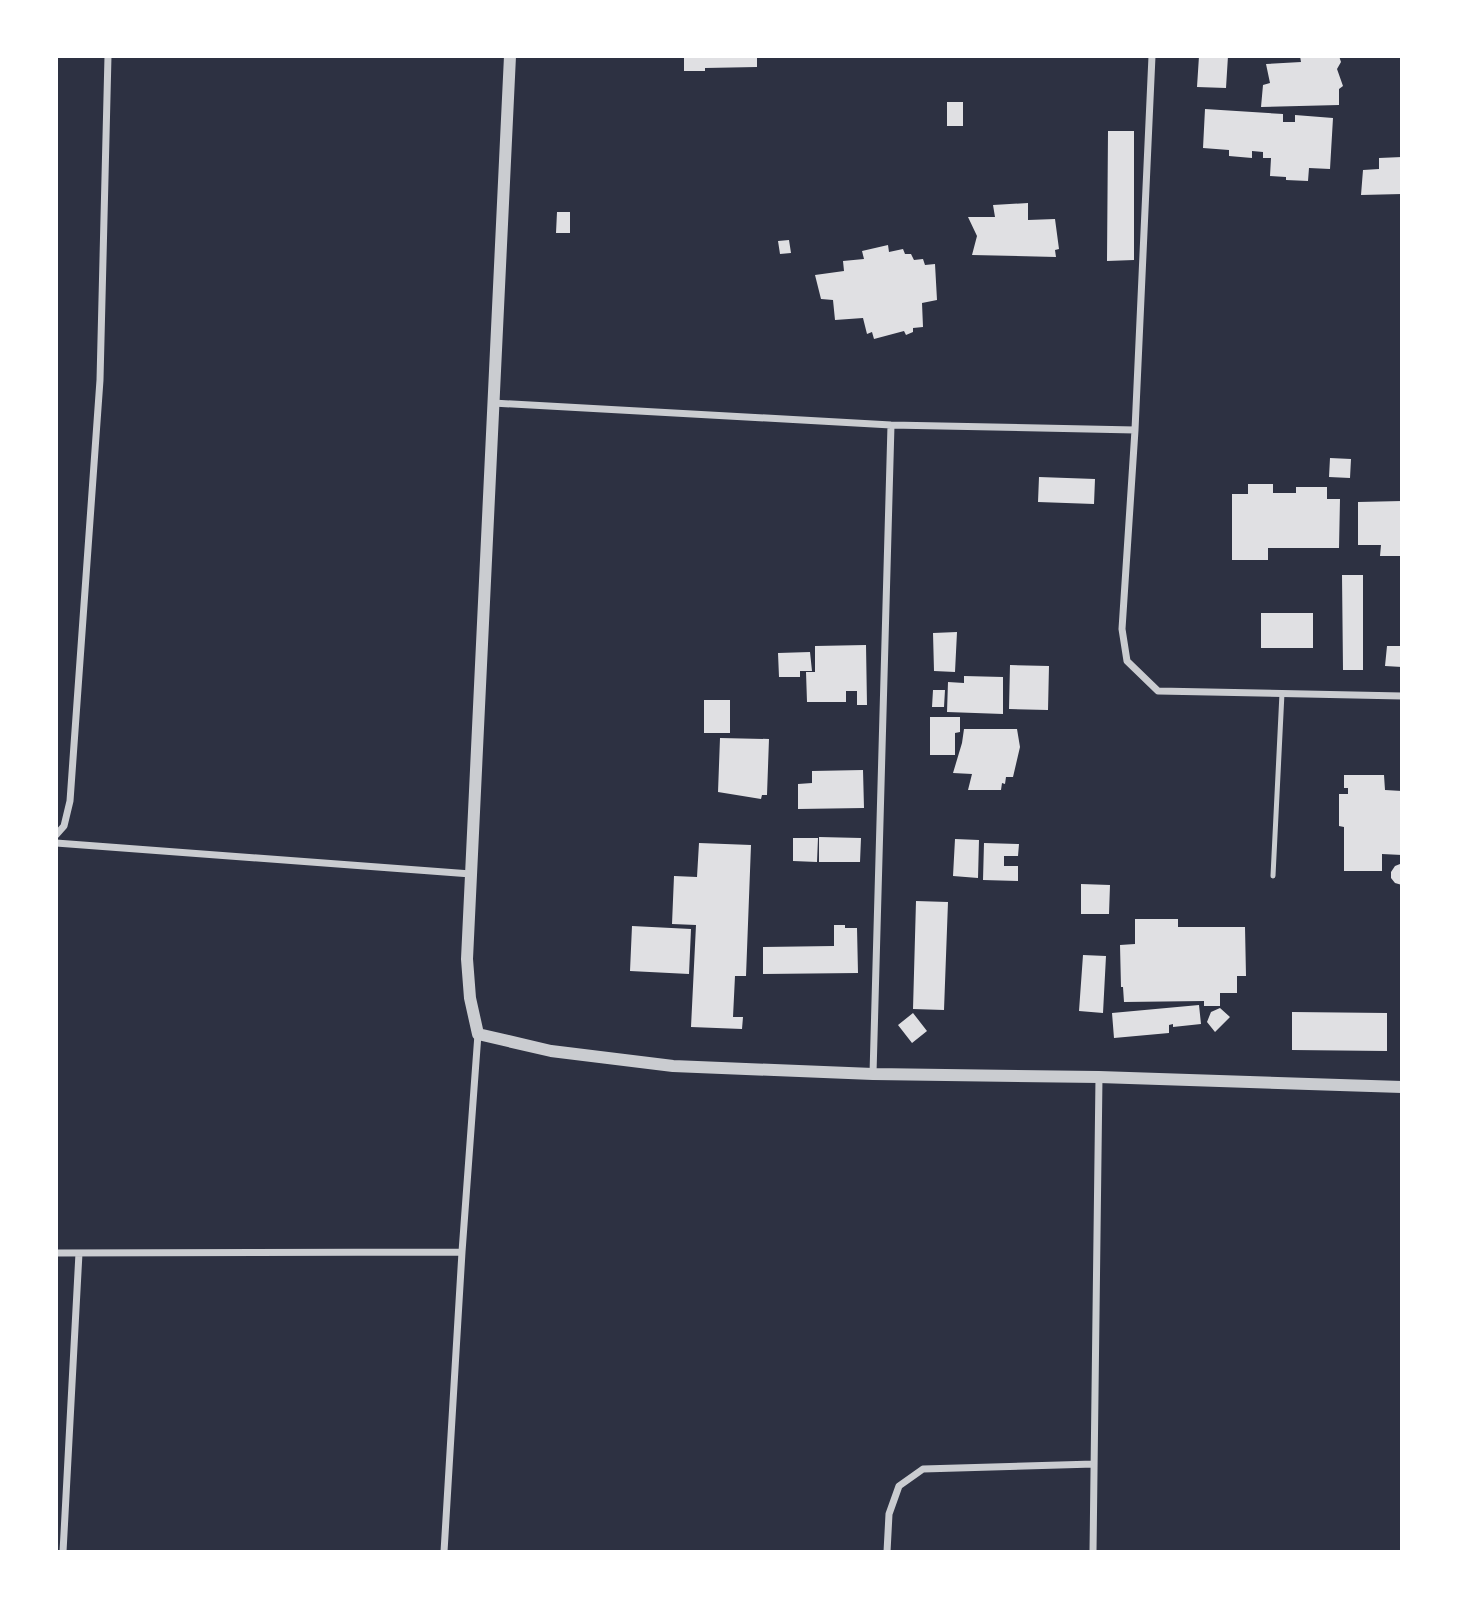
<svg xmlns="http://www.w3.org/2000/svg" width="1458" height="1608" viewBox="0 0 1458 1608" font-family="'Exo 2',sans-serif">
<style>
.building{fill:#e0e0e3}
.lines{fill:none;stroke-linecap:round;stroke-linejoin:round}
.service{stroke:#caccd0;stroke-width:5}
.minor{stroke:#caccd0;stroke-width:7}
.tertiary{stroke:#caccd0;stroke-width:12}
</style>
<rect width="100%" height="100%" fill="#2d3142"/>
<path class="building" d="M684,56h73v11l-52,1v3h-21z
M1199,56h29l-2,32 -29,-1z
M1300,56h39l2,6 -4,7 6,17 -4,3v16l-78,2 2,-22 7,-2 -4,-19 35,-2z
M947,102h16v24h-16z
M1205,109l78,5v8h12v-7l38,3 -3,51 -21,-1 -1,13 -22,-1v-3l-16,-1 1,-18h-8v-6l-11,-1v7l-23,-2v-6l-26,-2z
M1108,131h26v129l-27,1z
M1402,157v37l-41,1 2,-25 16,-1v-11z
M1028,203v17l27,-1 4,30 -4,1 1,7 -84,-2 5,-19 -9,-19h27l-2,-12z
M557,212h13v21h-14z
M789,240l2,13 -11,1 -2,-13z
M888,245l1,7 14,-3 2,5h6l3,6 9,-1 2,6 10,-1 2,36 -15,3 1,24 -10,1v4l-7,3 -2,-4 -30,8 -2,-7 -5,2 -4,-16 -28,2 -2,-20 -12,-1 -6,-24 29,-4 -1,-10 21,-2 -2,-8z
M1330,458l21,1 -1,19 -21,-1z
M1039,477l56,2 -1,25 -56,-2z
M1248,484h25v9h23v-6h31v12h13l-1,49h-71v12h-36v-66h16z
M1402,501v55h-22l1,-11h-23v-43z
M1342,575h21v95h-20z
M1261,613h52v35h-52z
M957,632l-2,40 -21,-1 -1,-38z
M866,645l1,60h-10v-14h-11v11h-39l-1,-30h9v-26z
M1387,646h15v21l-17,-1z
M810,652l2,19h-12v6h-21l-1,-24z
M1010,665l39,1 -1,44 -39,-1z
M964,676l39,1v37l-56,-2 1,-30 16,1z
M933,690h12l-1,17h-12z
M704,700h26v33h-26z
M930,717h30v15l-5,1v22h-25z
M964,729h53l3,18 -7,30h-7l-1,7 -3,-1 -1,7h-33l4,-16 -19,-1 9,-30z
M720,738l49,1 -2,56h-5l-1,4 -43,-7z
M863,770l1,38 -66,1v-25l14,-1v-12z
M1344,775h40l1,15 17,1v64l-20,-1v17h-38v-44l-5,-1v-32h9v-6h-4z
M819,837l42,1 -1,24h-41z
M793,838h25l-1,24 -24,-1z
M955,839l24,1 -1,38 -25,-2z
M699,843l52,2 -5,131h-11l-2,41h10l-1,12 -51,-2 5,-102 -24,-1 2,-48 23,1z
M984,843l35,1 -1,12h-14v10h14v15l-35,-1z
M1400,864l2,1v20l-7,-2 -4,-5v-6l4,-6z
M1081,884l29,1 -1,29h-28z
M916,901l32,1 -4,108 -31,-1z
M1135,919h43v8h67l1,49h-9v17h-17v13h-16v-5l-80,1 -1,-15h-2l-1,-42 15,-1z
M834,925h11v3h12l1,45 -95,1v-27l71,-1z
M632,926l59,3 -2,45 -59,-3z
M1083,955l23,1 -3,57 -24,-2z
M1199,1005l2,19 -28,3v-3l-4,1v8l-55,5 -2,-25z
M1220,1008l10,9 -15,15 -8,-10 4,-10z
M1292,1012l95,1v38l-95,-1z
M913,1013l14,18 -15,12 -14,-18z"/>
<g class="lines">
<path class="service" d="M1273,876l9,-183"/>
<path class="minor" d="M1152,56l-17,374 -13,199 5,32 31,30 244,5
M493,403l398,22 244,5
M56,835l8,-9 6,-25 30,-421 8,-324
M56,843l415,31
M873,1074l18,-649
M56,1253l406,-1
M63,1552l16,-299
M444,1552l18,-300 16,-218
M887,1552l2,-38 10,-28 24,-17 171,-5
M1093,1552l6,-475"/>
<path class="tertiary" d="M510,56l-43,903 3,39 8,36 73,17 122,15 200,8 226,3 303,10"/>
</g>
<rect width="1458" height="1608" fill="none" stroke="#ffffff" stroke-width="116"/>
</svg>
